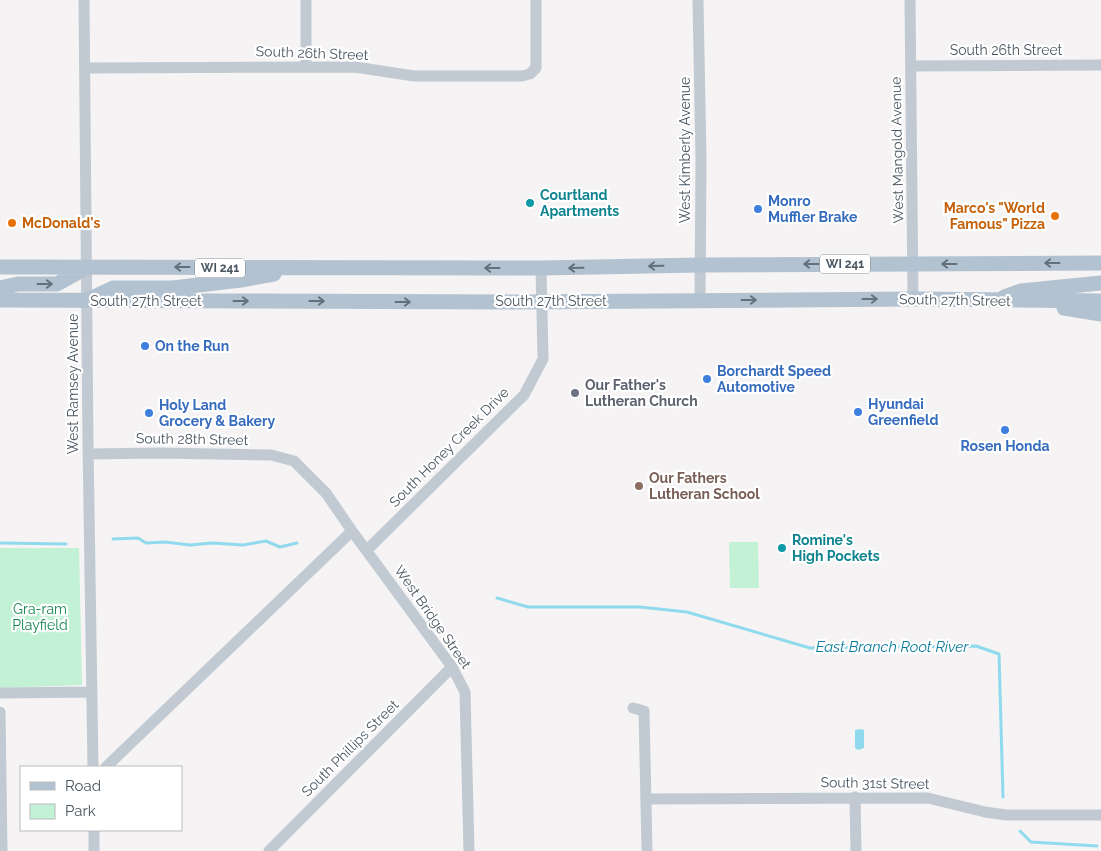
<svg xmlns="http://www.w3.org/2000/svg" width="1101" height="851" viewBox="0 0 1101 851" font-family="Raleway,sans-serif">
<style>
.green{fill:#c3f1d5}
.water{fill:#90daee}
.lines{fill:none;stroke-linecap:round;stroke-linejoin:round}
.stream{stroke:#90daee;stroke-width:3}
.minor{stroke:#c1cad2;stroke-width:11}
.major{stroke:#b3c2d1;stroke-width:15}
.oneway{stroke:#64717d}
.culture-dot{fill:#0f9aa8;stroke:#fff;stroke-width:2}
.shop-dot{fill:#3f7fe0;stroke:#fff;stroke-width:2}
.food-dot{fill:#e8710a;stroke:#fff;stroke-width:2}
.worship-dot{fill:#6b7280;stroke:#fff;stroke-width:2}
.education-dot{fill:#8d6e63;stroke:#fff;stroke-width:2}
.labels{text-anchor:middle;stroke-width:4.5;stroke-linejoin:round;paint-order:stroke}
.shield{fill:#fff;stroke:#808990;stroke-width:1}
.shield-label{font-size:12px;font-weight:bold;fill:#4a5661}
.street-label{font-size:14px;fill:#4a5661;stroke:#fff}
.culture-label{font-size:14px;font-weight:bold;fill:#0d838f;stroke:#fff;text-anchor:start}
.shop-label{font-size:14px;font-weight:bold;fill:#366cbe;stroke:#fff;text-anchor:start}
.food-label{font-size:14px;font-weight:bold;fill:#c56008;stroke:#fff;text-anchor:end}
.worship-label{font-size:14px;font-weight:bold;fill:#5b616d;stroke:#fff;text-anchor:start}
.education-label{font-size:14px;font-weight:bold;fill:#785e54;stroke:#fff;text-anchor:start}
.park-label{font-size:14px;fill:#17864f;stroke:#fff}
.water-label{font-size:15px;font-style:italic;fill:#0c7c9b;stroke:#fff}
</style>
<rect width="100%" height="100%" fill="#f5f3f3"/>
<path class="green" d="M729,542h29l1,46h-29z
M0,548h79l3,137 -82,3z"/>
<path class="water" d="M861,729l3,1v18l-6,2 -3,-2v-18z"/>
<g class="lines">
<path class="stream" d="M113,539l25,-1 8,5 19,-1 25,3 22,-2 31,2 23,-4 14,6 17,-4
M0,543l66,1
M497,598l31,9h112l47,5 123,36 166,-2 23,8 4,143
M1020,831l11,11 66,4"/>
<path class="minor" d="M84,0l4,444 5,323
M306,0v66
M698,0l3,159 -1,141
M910,0l3,299
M911,66l190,-1
M85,68l270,-1 59,9h108l8,-2 6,-6v-68
M88,454l72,-1 111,2 23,6 32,32 26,38 100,136 13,25 4,159
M367,550l157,-155 19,-36 -2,-91
M0,693l91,-1
M633,708l11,3 3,140
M0,712l2,139
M106,767l246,-236
M855,797l1,54
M646,799l282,-1 57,14 21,3h95
M94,830v21
M269,851l183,-184"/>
<path class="major" d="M0,267l541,1 159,-3 401,-2
M0,288l18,-4h39l27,-15
M1004,297l17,-6 80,-8
M90,299l23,-11h60l68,-8 33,-6
M0,300l521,2 392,-3 188,2
M1064,308l37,6"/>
</g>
<defs><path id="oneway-shaft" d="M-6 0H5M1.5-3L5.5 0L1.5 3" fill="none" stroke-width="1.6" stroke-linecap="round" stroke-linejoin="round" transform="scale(1.25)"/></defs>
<g class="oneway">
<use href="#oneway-shaft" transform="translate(1052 263) rotate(180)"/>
<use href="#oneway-shaft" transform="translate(811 264) rotate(180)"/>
<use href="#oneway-shaft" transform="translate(949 264) rotate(180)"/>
<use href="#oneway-shaft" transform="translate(656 266) rotate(179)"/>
<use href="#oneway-shaft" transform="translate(182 267) rotate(-180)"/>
<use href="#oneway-shaft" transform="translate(492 268) rotate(180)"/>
<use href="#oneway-shaft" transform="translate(576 268) rotate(179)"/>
<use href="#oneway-shaft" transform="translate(45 284)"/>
<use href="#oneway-shaft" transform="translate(870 299)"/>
<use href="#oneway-shaft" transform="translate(749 300)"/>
<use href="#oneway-shaft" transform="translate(241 301)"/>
<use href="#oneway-shaft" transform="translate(317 301)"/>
<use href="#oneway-shaft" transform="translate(403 302)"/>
</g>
<g class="culture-dot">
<circle cx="530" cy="203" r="5"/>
<circle cx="782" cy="548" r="5"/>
</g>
<g class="shop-dot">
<circle cx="758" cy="209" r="5"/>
<circle cx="145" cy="346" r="5"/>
<circle cx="707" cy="379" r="5"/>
<circle cx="858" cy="412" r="5"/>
<circle cx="149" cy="413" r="5"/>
<circle cx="1005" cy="430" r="5"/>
</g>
<g class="food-dot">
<circle cx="1055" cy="216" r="5"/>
<circle cx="12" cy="223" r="5"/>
</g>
<circle class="worship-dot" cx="575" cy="393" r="5"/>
<circle class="education-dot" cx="639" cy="486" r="5"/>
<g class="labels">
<g class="shield">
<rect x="820" y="254.5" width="50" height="19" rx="4"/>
<rect x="195" y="258.5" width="50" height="19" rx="4"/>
</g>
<g class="shield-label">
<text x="845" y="268">WI 241</text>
<text x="220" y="272">WI 241</text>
</g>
<g class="street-label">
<text x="1006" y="55">South 26th Street</text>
<text transform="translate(312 53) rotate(2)" y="5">South 26th Street</text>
<text transform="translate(685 150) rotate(-90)" y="5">West Kimberly Avenue</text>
<text transform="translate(897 150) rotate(-91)" y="5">West Mangold Avenue</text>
<text transform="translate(955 300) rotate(1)" y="5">South 27th Street</text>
<text x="146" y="306">South 27th Street</text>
<text x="551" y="306">South 27th Street</text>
<text transform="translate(73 384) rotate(-90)" y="5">West Ramsey Avenue</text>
<text transform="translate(192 439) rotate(1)" y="5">South 28th Street</text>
<text transform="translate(449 447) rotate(-45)" y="5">South Honey Creek Drive</text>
<text transform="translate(433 617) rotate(55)" y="5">West Bridge Street</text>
<text transform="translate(350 748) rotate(-45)" y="5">South Phillips Street</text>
<text transform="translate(875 783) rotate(1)" y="5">South 31st Street</text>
</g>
<g class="culture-label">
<text x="540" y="200">Courtland<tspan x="540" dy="16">Apartments</tspan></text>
<text x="792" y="545">Romine's<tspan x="792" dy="16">High Pockets</tspan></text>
</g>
<g class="shop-label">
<text x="768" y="206">Monro<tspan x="768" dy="16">Muffler Brake</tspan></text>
<text x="155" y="351">On the Run</text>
<text x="717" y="376">Borchardt Speed<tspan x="717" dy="16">Automotive</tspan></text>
<text x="868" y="409">Hyundai<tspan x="868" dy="16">Greenfield</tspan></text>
<text x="159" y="410">Holy Land<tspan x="159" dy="16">Grocery &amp; Bakery</tspan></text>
<text x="1005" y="451" text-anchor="middle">Rosen Honda</text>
</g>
<g class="food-label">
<text x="1045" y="213">Marco's "World<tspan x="1045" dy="16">Famous" Pizza</tspan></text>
<text x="22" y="228" text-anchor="start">McDonald's</text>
</g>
<g class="worship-label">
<text x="585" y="390">Our Father's<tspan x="585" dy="16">Lutheran Church</tspan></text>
</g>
<g class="education-label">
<text x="649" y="483">Our Fathers<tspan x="649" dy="16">Lutheran School</tspan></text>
</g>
<g class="park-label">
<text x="40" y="614">Gra-ram<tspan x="40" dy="16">Playfield</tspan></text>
</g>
<g class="water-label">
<text x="892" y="652">East Branch Root River</text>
</g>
</g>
<rect x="20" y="766" width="162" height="65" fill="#ffffff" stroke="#b7bbc0"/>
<rect x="30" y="782" width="25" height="8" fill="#b3c2d1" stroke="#b7bbc0"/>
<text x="65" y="791" font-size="15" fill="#4a5661">Road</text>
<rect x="30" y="804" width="25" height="15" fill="#c3f1d5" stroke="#b7bbc0"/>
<text x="65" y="816" font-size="15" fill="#4a5661">Park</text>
</svg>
